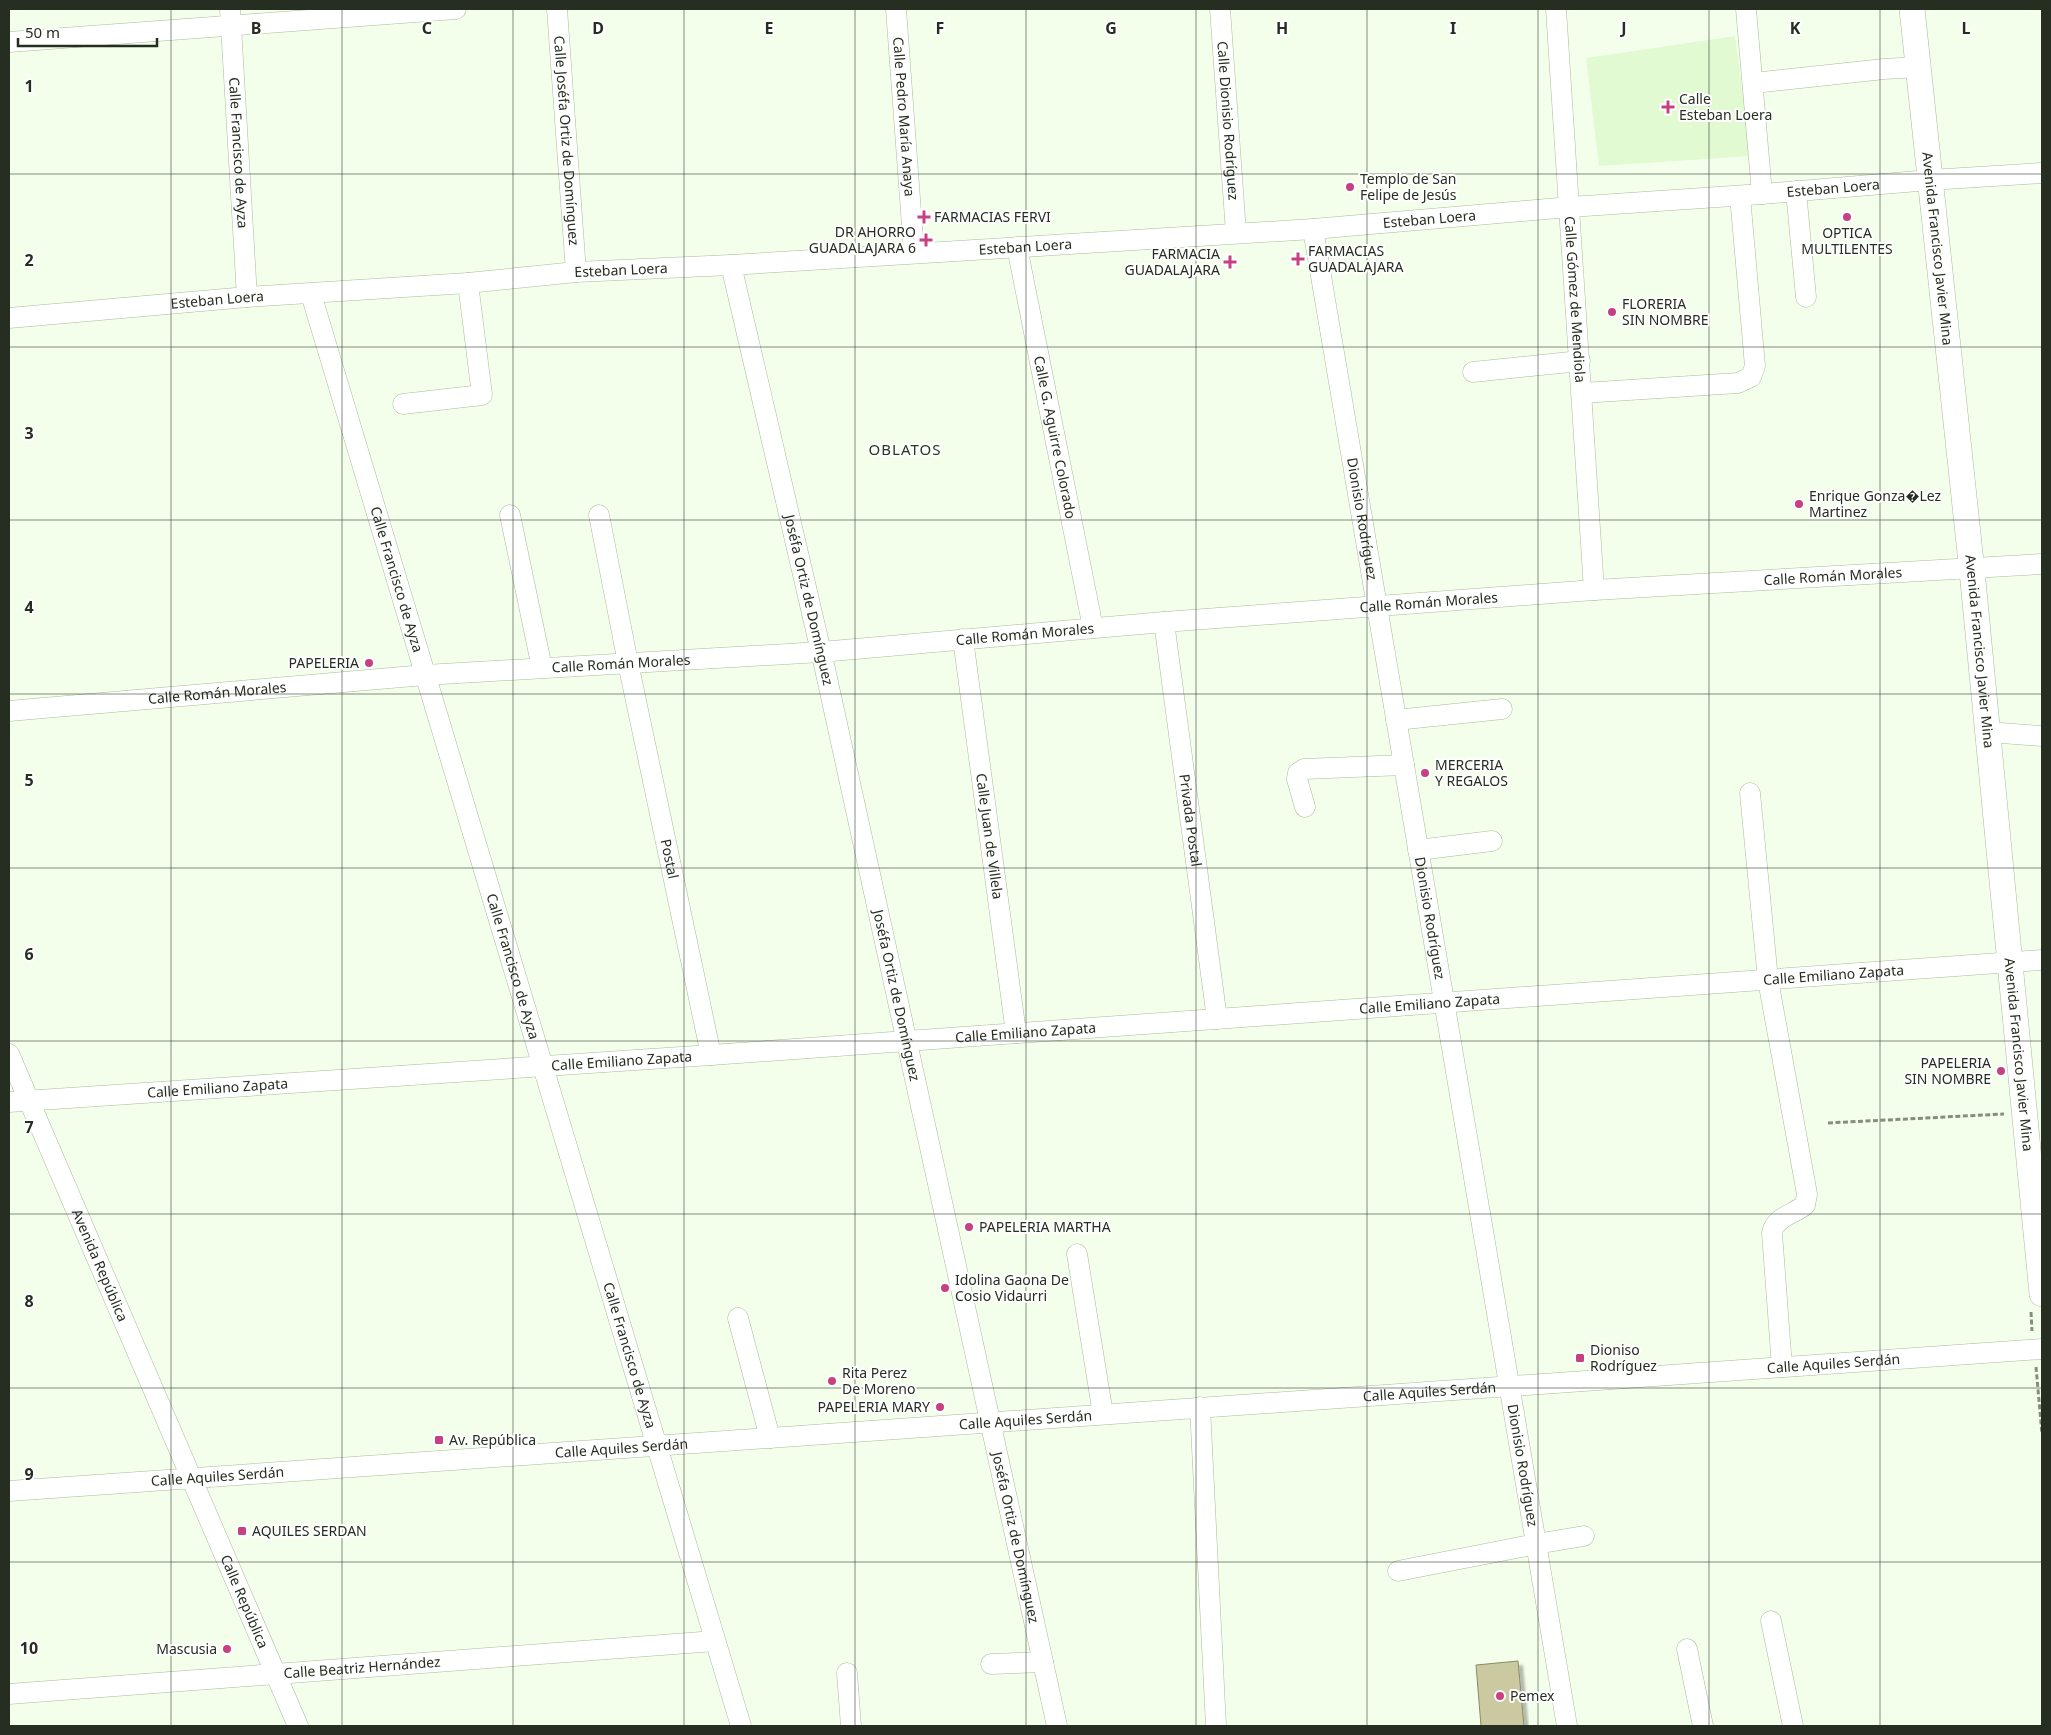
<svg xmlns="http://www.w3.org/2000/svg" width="2051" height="1735" viewBox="0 0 2051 1735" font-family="'Noto Sans',sans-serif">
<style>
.built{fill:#e1fad1}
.building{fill:#cbc99f;stroke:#8b8967;filter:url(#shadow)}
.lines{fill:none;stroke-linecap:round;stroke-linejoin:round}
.minor-casing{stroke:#a8bb9b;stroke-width:21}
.major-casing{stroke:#a8bb9b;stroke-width:26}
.path{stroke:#858e7e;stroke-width:3;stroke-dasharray:5 2.5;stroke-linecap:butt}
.minor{stroke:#fff;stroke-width:20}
.major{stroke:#fff;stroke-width:25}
.grid{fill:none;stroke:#262d21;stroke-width:1;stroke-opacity:0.55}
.poi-dot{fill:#c74182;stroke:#fff;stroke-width:2}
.labels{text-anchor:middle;stroke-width:4;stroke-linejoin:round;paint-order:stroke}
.poi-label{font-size:14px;fill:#262d21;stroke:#fff;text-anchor:start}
.street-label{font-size:14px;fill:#262d21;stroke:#fff}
.neighbourhood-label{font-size:15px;letter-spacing:1px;fill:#28371d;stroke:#fff}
.grid-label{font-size:16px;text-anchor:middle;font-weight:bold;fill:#262d21;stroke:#fff;stroke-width:4;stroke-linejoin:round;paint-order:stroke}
</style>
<defs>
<filter id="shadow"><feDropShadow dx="4.5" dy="4.5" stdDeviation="1" flood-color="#0004"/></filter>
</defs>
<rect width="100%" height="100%" fill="#f3ffeb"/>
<path class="built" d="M1735,36l16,120 -152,10 -13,-108z"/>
<path class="building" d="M1518,1661l6,65h-43l-5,-61z"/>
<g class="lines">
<g class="minor-casing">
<g id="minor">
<path id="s1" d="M230,9l17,288"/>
<path id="s2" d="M557,9l19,263"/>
<path id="s3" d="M896,9l18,244"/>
<path id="s4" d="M1220,9l16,224"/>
<path id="s5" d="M1556,9l38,581"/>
<path d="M1746,9l16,185"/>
<path d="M9,42l447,-33"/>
<path d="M1753,83l131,-14 35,-2"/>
<path d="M1796,191l10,106"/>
<path id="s6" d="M1313,229l254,1497"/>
<path id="s7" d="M1017,247l76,381"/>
<path id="s8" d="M731,265l94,404 232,1057"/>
<path id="s9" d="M311,294l430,1432"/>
<path id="s10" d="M9,318l238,-21 221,-14 108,-11 155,-7 582,-36 257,-22 192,-13 168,-14 112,-7"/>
<path d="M1473,372l107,-11"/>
<path d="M1582,393l156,-10 13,-6 4,-11 -15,-170"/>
<path d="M403,404l79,-9 -14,-112"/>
<path d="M510,515l32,153"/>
<path id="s11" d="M599,515l29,148 83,392"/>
<path id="s12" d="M1164,622l53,397"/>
<path id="s13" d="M963,639l53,394"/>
<path id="s14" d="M9,711l416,-36 396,-23 343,-30 430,-32 448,-26"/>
<path d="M1396,720l106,-11"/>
<path d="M1988,732l54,4"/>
<path d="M1750,793l18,187 39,214 -2,11c-11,9 -30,12 -33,28l10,134"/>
<path d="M1305,807l-8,-28 1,-6 6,-4 100,-4"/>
<path d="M1418,850l74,-9"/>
<path id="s15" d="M9,1054l289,672"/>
<path id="s16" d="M9,1102l702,-47 1331,-95"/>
<path d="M1077,1254l26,160"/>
<path d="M738,1318l32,120"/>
<path d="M1200,1407l16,319"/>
<path id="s17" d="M9,1491l2033,-142"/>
<path d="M1398,1571l138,-27 48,-8"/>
<path d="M1771,1621l22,105"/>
<path d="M1687,1649l16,77"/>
<path d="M991,1664l52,-2"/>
<path d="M847,1673l4,53"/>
<path id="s18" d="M9,1694l706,-53"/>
</g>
</g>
<g class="major-casing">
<g id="major">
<path id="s19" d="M1912,9l61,572 69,713"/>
</g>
</g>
<path class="path" d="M1828,1123l176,-9
M2031,1312l1,19
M2036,1367l6,67"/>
<use href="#minor" class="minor"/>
<use href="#major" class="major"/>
</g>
<path class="grid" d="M171,9v1717M342,9v1717M513,9v1717M684,9v1717M855,9v1717M1026,9v1717M1196,9v1717M1367,9v1717M1538,9v1717M1709,9v1717M1880,9v1717M9,174h2033M9,347h2033M9,520h2033M9,694h2033M9,868h2033M9,1041h2033M9,1214h2033M9,1388h2033M9,1562h2033"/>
<g class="poi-dot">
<path d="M1665.5 99.5h5v5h5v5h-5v5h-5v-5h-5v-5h5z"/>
<circle cx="1350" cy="187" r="5"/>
<path d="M921.5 209.5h5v5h5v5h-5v5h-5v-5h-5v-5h5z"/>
<circle cx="1847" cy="217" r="5"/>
<path d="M923.5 232.5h5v5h5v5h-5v5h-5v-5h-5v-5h5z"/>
<path d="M1295.5 251.5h5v5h5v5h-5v5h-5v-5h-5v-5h5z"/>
<path d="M1227.5 254.5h5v5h5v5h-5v5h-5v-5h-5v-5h5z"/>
<circle cx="1612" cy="312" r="5"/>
<circle cx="1799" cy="504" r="5"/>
<circle cx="369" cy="663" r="5"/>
<circle cx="1425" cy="773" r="5"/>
<circle cx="2001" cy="1071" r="5"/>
<circle cx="969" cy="1227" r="5"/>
<circle cx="945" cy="1288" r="5"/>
<rect x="1575" y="1353" width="10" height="10" rx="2.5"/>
<circle cx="832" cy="1381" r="5"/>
<circle cx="940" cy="1407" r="5"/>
<rect x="434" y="1435" width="10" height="10" rx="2.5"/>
<rect x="237" y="1526" width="10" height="10" rx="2.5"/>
<circle cx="227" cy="1649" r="5"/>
<circle cx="1500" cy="1696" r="5"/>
</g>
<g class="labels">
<g class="poi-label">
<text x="1679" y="104">Calle<tspan x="1679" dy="16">Esteban Loera</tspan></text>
<text x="1360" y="184">Templo de San<tspan x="1360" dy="16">Felipe de Jesús</tspan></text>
<text x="934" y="222">FARMACIAS FERVI</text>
<text x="916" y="237" text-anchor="end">DR AHORRO<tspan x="916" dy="16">GUADALAJARA 6</tspan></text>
<text x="1847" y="238" text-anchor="middle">OPTICA<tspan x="1847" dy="16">MULTILENTES</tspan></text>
<text x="1308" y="256">FARMACIAS<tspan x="1308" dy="16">GUADALAJARA</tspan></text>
<text x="1220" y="259" text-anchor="end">FARMACIA<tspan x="1220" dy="16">GUADALAJARA</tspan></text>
<text x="1622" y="309">FLORERIA<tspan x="1622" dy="16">SIN NOMBRE</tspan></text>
<text x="1809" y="501">Enrique Gonza�Lez<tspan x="1809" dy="16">Martinez</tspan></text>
<text x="359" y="668" text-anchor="end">PAPELERIA</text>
<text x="1435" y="770">MERCERIA<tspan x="1435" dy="16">Y REGALOS</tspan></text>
<text x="1991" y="1068" text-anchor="end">PAPELERIA<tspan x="1991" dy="16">SIN NOMBRE</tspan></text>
<text x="979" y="1232">PAPELERIA MARTHA</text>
<text x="955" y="1285">Idolina Gaona De<tspan x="955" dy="16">Cosio Vidaurri</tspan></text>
<text x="1590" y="1355">Dioniso<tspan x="1590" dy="16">Rodríguez</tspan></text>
<text x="842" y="1378">Rita Perez<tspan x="842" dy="16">De Moreno</tspan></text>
<text x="930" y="1412" text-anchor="end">PAPELERIA MARY</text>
<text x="449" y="1445">Av. República</text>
<text x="252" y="1536">AQUILES SERDAN</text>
<text x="217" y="1654" text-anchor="end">Mascusia</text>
<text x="1510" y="1701">Pemex</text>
</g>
<g class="street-label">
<text dy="5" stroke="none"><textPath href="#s3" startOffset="108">Calle Pedro María Anaya</textPath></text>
<text dy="5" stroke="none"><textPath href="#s4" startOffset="112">Calle Dionisio Rodríguez</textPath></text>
<text dy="5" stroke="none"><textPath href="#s2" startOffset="132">Calle Joséfa Ortiz de Domínguez</textPath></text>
<text dy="5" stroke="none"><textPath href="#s1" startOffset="144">Calle Francisco de Ayza</textPath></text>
<text dy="5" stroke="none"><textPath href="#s10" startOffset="1829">Esteban Loera</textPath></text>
<text dy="5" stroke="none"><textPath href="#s10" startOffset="1424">Esteban Loera</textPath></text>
<text dy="5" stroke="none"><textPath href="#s10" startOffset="1019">Esteban Loera</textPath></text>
<text dy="5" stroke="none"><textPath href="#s19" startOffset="241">Avenida Francisco Javier Mina</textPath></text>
<text dy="5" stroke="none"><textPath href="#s10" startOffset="614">Esteban Loera</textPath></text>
<text dy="5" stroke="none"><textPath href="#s5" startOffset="291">Calle Gómez de Mendiola</textPath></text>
<text dy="5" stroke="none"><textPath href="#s10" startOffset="209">Esteban Loera</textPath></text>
<text dy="5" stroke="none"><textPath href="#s7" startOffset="194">Calle G. Aguirre Colorado</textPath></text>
<text dy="5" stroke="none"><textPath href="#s6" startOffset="294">Dionisio Rodríguez</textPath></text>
<text dy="5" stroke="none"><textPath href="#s14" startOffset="1829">Calle Román Morales</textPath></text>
<text dy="5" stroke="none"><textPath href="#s9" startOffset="298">Calle Francisco de Ayza</textPath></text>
<text dy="5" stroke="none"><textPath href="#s8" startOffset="344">Joséfa Ortiz de Domínguez</textPath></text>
<text dy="5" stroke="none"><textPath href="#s14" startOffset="1424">Calle Román Morales</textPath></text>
<text dy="5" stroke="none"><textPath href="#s14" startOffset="1019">Calle Román Morales</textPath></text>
<text dy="5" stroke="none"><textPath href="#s19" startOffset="646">Avenida Francisco Javier Mina</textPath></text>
<text dy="5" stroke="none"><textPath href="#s14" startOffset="614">Calle Román Morales</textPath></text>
<text dy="5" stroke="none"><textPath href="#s14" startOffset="209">Calle Román Morales</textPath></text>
<text dy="5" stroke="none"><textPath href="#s12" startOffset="200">Privada Postal</textPath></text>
<text dy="5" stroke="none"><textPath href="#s13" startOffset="199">Calle Juan de Villela</textPath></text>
<text dy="5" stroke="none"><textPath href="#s11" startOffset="351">Postal</textPath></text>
<text dy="5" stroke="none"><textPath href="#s6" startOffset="699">Dionisio Rodríguez</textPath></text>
<text dy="5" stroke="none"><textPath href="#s9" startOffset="702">Calle Francisco de Ayza</textPath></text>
<text dy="5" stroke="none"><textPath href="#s16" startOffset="1829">Calle Emiliano Zapata</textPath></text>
<text dy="5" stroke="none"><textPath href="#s8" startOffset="749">Joséfa Ortiz de Domínguez</textPath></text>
<text dy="5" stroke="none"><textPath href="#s16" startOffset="1424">Calle Emiliano Zapata</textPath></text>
<text dy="5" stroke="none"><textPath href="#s16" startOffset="1019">Calle Emiliano Zapata</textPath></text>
<text dy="5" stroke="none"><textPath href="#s19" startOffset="1051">Avenida Francisco Javier Mina</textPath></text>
<text dy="5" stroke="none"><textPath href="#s16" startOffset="614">Calle Emiliano Zapata</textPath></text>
<text dy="5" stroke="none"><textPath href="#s16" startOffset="209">Calle Emiliano Zapata</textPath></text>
<text dy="5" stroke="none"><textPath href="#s15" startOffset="230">Avenida República</textPath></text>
<text dy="5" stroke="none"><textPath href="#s9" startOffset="1108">Calle Francisco de Ayza</textPath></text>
<text dy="5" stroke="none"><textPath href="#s17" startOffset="1829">Calle Aquiles Serdán</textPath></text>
<text dy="5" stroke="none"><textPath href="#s17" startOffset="1424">Calle Aquiles Serdán</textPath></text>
<text dy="5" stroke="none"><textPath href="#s17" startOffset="1019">Calle Aquiles Serdán</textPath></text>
<text dy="5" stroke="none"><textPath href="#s17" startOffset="614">Calle Aquiles Serdán</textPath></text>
<text dy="5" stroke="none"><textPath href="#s6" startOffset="1254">Dionisio Rodríguez</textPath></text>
<text dy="5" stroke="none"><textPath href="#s17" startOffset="209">Calle Aquiles Serdán</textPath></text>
<text dy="5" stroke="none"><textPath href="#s8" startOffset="1304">Joséfa Ortiz de Domínguez</textPath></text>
<text dy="5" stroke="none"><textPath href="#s15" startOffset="596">Calle República</textPath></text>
<text dy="5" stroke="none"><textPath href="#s18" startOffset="354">Calle Beatriz Hernández</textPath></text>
</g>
<g class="neighbourhood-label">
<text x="905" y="455">OBLATOS</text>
</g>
</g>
<g class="grid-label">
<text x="256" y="34">B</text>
<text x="427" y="34">C</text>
<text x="598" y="34">D</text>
<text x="769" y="34">E</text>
<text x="940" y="34">F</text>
<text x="1111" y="34">G</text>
<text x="1282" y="34">H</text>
<text x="1453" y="34">I</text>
<text x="1624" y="34">J</text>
<text x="1795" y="34">K</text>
<text x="1966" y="34">L</text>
<text x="29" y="92">1</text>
<text x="29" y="266">2</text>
<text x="29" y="439">3</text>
<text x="29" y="613">4</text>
<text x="29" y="786">5</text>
<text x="29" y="960">6</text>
<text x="29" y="1133">7</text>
<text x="29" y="1307">8</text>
<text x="29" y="1480">9</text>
<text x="29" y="1654">10</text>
</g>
<rect width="2051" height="1735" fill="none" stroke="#262d21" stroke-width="20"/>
<path d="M18 38v8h139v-8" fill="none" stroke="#262d21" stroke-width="2.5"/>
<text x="25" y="38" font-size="15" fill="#262d21" stroke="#ffffff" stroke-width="4" paint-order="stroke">50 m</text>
</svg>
